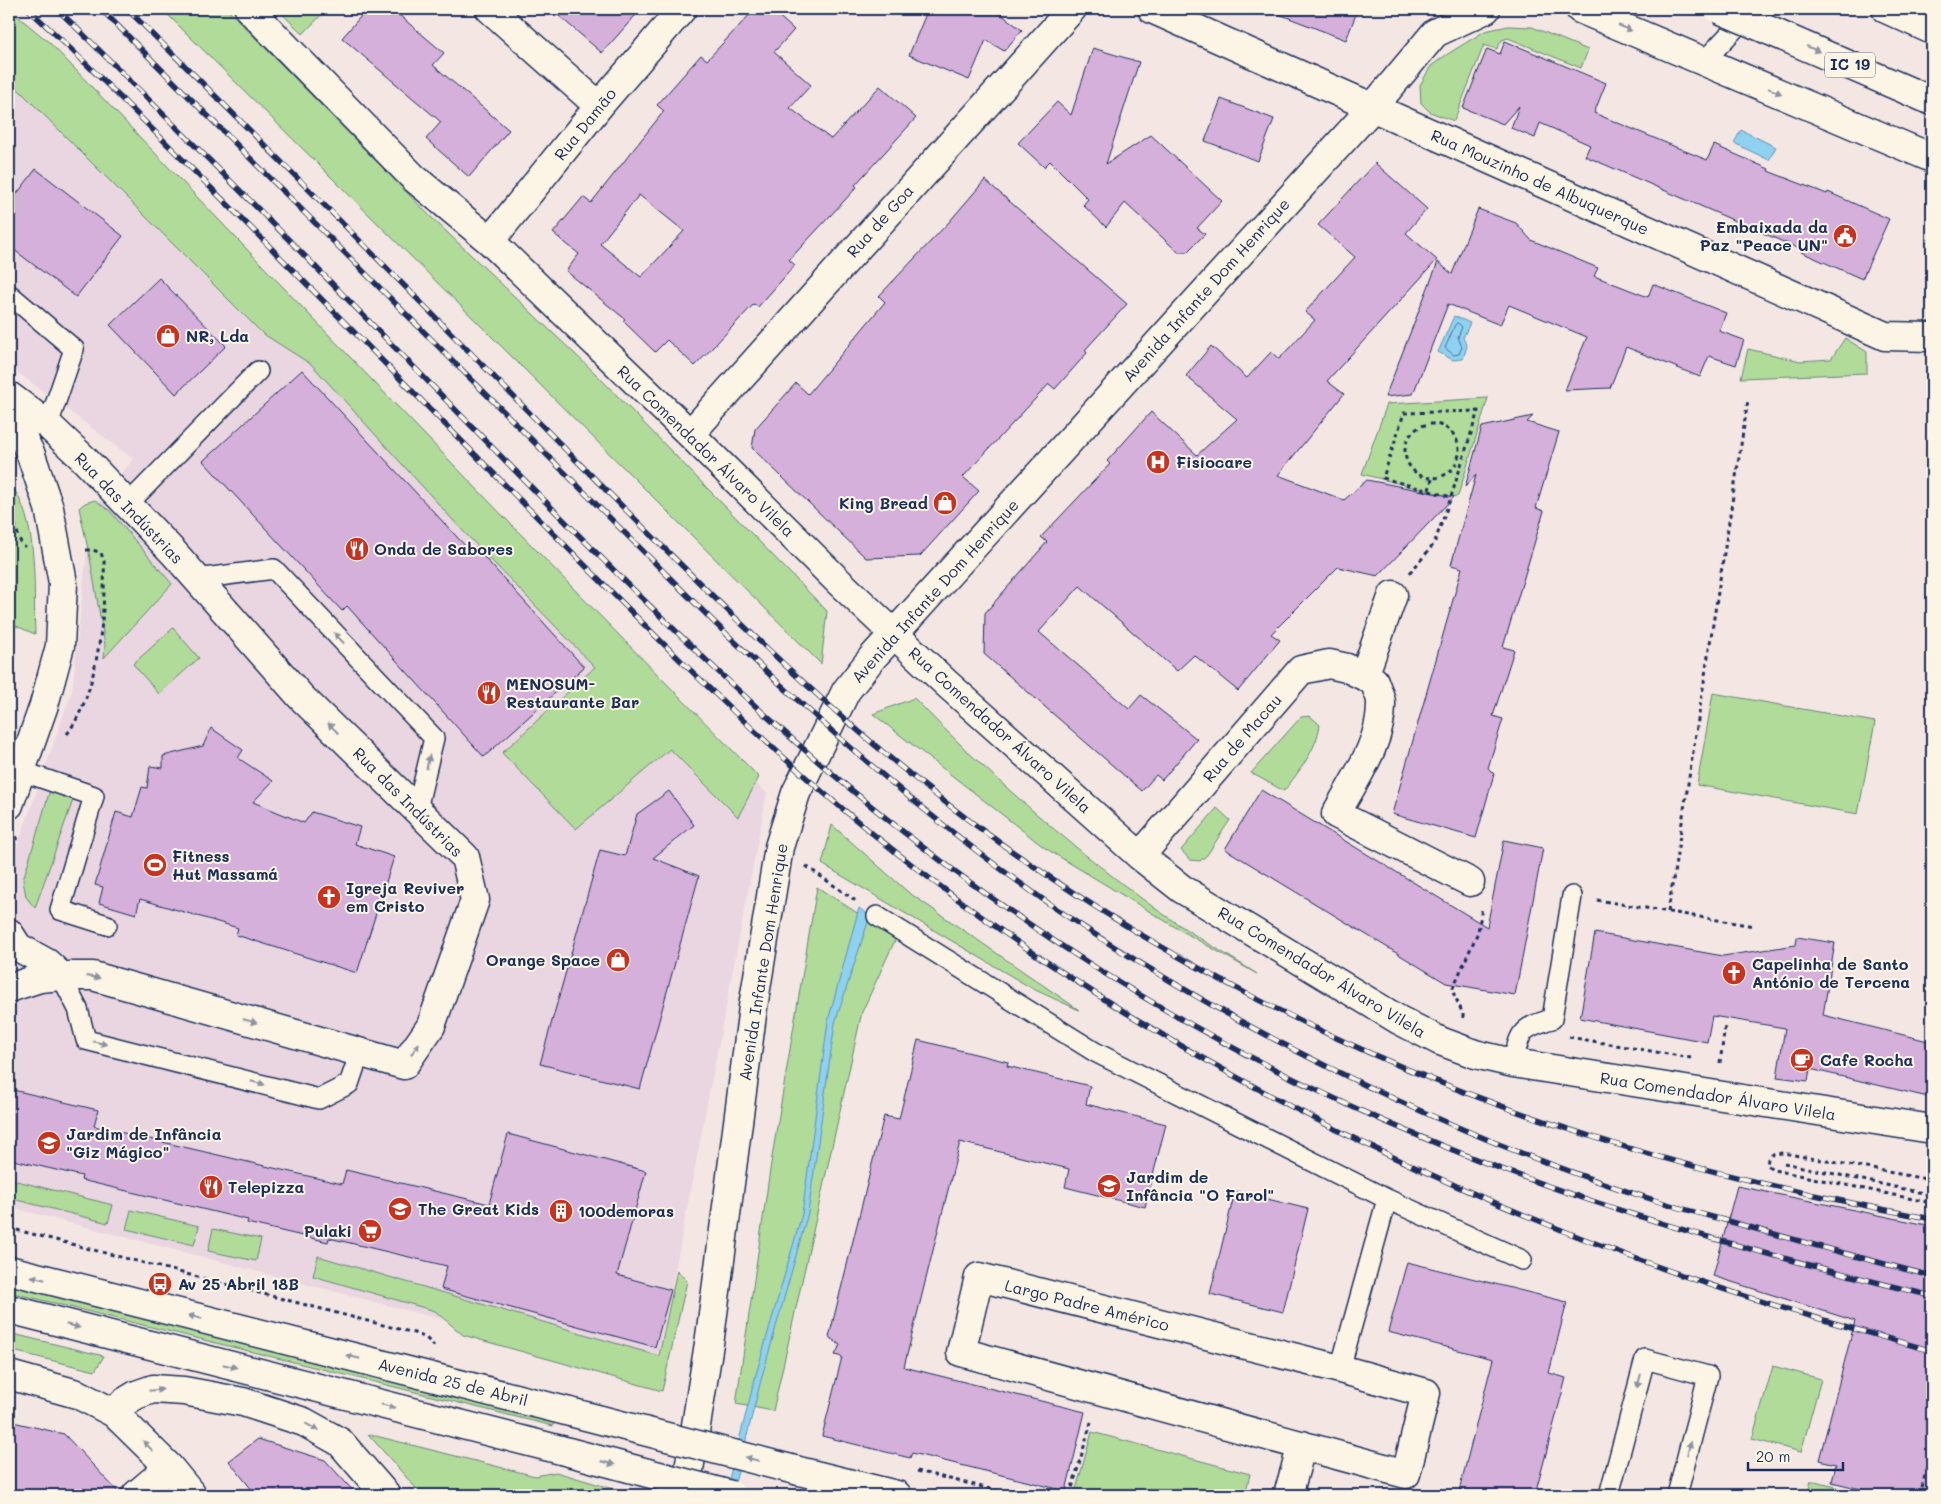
<svg xmlns="http://www.w3.org/2000/svg" width="1941" height="1504" viewBox="0 0 1941 1504" font-family="Mali,sans-serif">
<style>
.built{fill:#ead6e0}
.green{fill:#b1db99;stroke:#66857c}
.water{fill:#8ed1f0;stroke:#6090b6}
.lines{fill:none;stroke-linecap:round;stroke-linejoin:round}
.shore{stroke:#497098;stroke-width:1}
.building{fill:#d4b0da;stroke:#1b2f5e;fill-rule:evenodd}
.lane-casing{stroke:#1b2f5e;stroke-width:22}
.street-casing{stroke:#1b2f5e;stroke-width:31}
.secondary-casing{stroke:#1b2f5e;stroke-width:31}
.highway-casing{stroke:#1b2f5e;stroke-width:31}
.path{stroke:#1b2f5e;stroke-width:3;stroke-dasharray:4 4;stroke-linecap:butt}
.lane{stroke:#fcf5e5;stroke-width:19}
.street{stroke:#fcf5e5;stroke-width:28}
.secondary{stroke:#fcf5e5;stroke-width:28}
.highway{stroke:#fcf5e5;stroke-width:28}
.rail-casing{stroke:#1b2f5e;stroke-width:5.5}
.rail{stroke:#fcf5e5;stroke-width:4;stroke-dasharray:11;stroke-linecap:butt}
.secondary-bridge-casing{stroke:#1b2f5e;stroke-width:31;stroke-linecap:butt}
.highway-bridge-casing{stroke:#1b2f5e;stroke-width:31;stroke-linecap:butt}
.secondary-bridge{stroke:#fcf5e5;stroke-width:28}
.highway-bridge{stroke:#fcf5e5;stroke-width:28}
.oneway{fill:#8c92a2}
.labels{text-anchor:middle;stroke-width:4;stroke-linejoin:round;paint-order:stroke}
.shield{fill:#fcf5e5;stroke:#5e6a86;stroke-width:1}
.shield-label{font-size:15px;font-weight:bold;fill:#1b2f5e}
.street-label{font-size:16px;fill:#1b2f5e;stroke:#fcf5e5}
.poi-label{font-size:16px;font-weight:bold;fill:#1b2f5e;stroke:#fcf5e5;text-anchor:start}
</style>
<rect width="100%" height="100%" fill="#f4e7e3"/>
<filter id="ink" filterUnits="userSpaceOnUse"><feTurbulence type="fractalNoise" baseFrequency=".02" numOctaves="2"/><feDisplacementMap in="SourceGraphic" scale="10" xChannelSelector="R" yChannelSelector="G"/><feConvolveMatrix kernelMatrix="1 2 1 2 8 2 1 2 1" color-interpolation-filters="sRGB"/></filter>
<g filter="url(#ink)">
<path class="built" d="M9,82l299,252 272,285 187,174 -112,582 -646,-168v-337l63,-179 19,-180 42,-52 -124,-93z"/>
<path class="green" d="M9,9l41,34c235,246 469,493 709,734l-21,40 -68,-68 -94,80 -74,-76 93,-86 -133,-137 -150,-165 -50,-32 -241,-241 -12,-10z
M162,9h65l203,207 166,158 231,237 -6,53z
M277,9h50l-24,25z
M1508,26l24,1 56,23 -7,18 -73,-30 -6,2 -5,9 -13,-4 -30,76 -24,-9 -9,-9 -1,-18 11,-19 15,-11 39,-24z
M1845,338l22,14v21l-126,5 7,-29 52,12 31,-2z
M1488,398l-30,98 -7,1 -89,-23 25,-70z
M9,482c31,39 24,105 26,152l-26,-11z
M95,500l15,11 62,73 -68,74 1,-13 -15,-87 -11,-50 6,-5z
M173,628l26,30 -40,36 -26,-30z
M1713,693l162,29 -17,92 -161,-29z
M914,698c71,74 149,142 231,203 36,27 75,49 112,73l-82,-47 -130,-79 -172,-134z
M1310,716l10,9c-4,26 -21,46 -36,66l-33,-18 50,-56z
M50,790l23,10 -38,108 -9,-11 -3,-17z
M1217,808l13,12 -23,35 -7,6 -10,-1 -9,-10z
M832,825l76,67 171,118 -46,-21 -211,-125z
M817,887l79,51 -34,74 -89,399 -37,-7 35,-241z
M9,1179l104,26 -5,18 -99,-25z
M131,1210l68,16 -5,19 -68,-16z
M213,1229l48,10 -5,22 -48,-10z
M318,1256l341,100 18,-86 10,11 -25,110 -199,-56 -28,-24 -122,-35z
M9,1279l547,135 -3,12 -544,-134z
M9,1333l95,23 -9,15 -86,-21z
M1773,1366l48,13 -20,73 -49,-13z
M1092,1432l158,42 -5,21h-162l-8,-2z
M368,1434l167,42 21,-4 78,23h-212z
M1811,1481l58,14h-62z"/>
<path class="water" d="M1741,130l35,17 -7,13 -35,-17z
M1454,316l16,7 -7,15 4,8 -4,13 -10,1 -15,-8z
M859,908l11,8 -35,107 -27,190 -47,167 -29,115h-7l30,-117 47,-164 26,-193z"/>
<g class="lines">
<path class="shore" d="M1458,323l4,4 -4,10 4,10 -3,7 -5,1 -9,-7 10,-23z"/>
</g>
<path class="building" d="M367,9h25l52,44 -11,12 76,65 -40,47 -43,-38 15,-17 -99,-84z
M551,9h90l-39,44z
M755,9h16l23,21 -20,22 37,33 -21,23 41,31 49,-53 36,32 -61,67 2,2 -68,73 6,5 -37,42 -4,-3 -59,62 -28,-26 -12,12 -32,-31 2,-2 -59,-48 13,-17 -26,-21 30,-36 8,6 73,-92 -7,-6 44,-50 6,5zM639,195l45,36 -43,46 -41,-33z
M928,9h66l28,21 -18,21 -18,-11 -17,40 -60,-25z
M1271,9h87l-12,31 -75,-29z
M1505,41l101,42 -12,30 113,47 7,-15 55,24 -1,2 59,23 1,-2 61,27 -27,60 -61,-27 1,-2 -217,-94 5,-11 -50,-22 -5,15 -24,-10 8,-22 -16,18 -40,-16 24,-59 13,5z
M1093,48l46,14 -33,102 45,-29 71,66 -25,27 8,6 -18,18h-9l-53,-49 -19,24 -23,-22 5,-6 -38,-38 -6,6 -26,-24 39,-41 14,13z
M1221,99l53,20 -16,42 -53,-20z
M1375,163l52,46 -21,24 31,27 -110,121 17,13 -66,81 66,25 23,-20 87,17 -76,79 -40,-9 -67,67 9,6 -42,51 -44,-36 -17,16 -97,-85 -41,46 90,77 12,-14 56,44 -35,41 -6,-5 -14,16 -158,-137 1,-41 62,-71 -6,-5 69,-73 -3,-3 44,-49 46,43 40,-36 -51,-43 25,-30 36,32 24,-26 8,7 36,-39 -10,-8 50,-55 -37,-32z
M36,169l87,67 -47,61 -67,-51v-42z
M985,180l142,124 -42,46 2,3 -32,36 -6,-5 -86,93 16,14 -59,65 -54,2 -114,-110 3,-19 41,-46 12,11 77,-92 -6,-6 70,-74z
M1478,209l38,14 15,17 67,28 -4,8 54,21 5,-13 73,29 -7,18 25,9 -8,25 -27,-9 -9,21 -74,-30 -16,41 -45,2 22,-53 -78,-32 -9,20 -52,-21 -35,90 -28,3 53,-135 14,12z
M159,278l67,68 -50,48 -66,-69z
M302,370l168,181 5,-4 109,120 -100,90 -137,-151 -5,5 -139,-150z
M1533,416l-6,6 32,10 -23,76 8,3 -41,136 11,3 -21,66 10,3 -15,49 6,6 -18,64 -84,-24 70,-246 -11,-3 25,-90 -11,12 17,-60z
M211,728l32,22 -5,8 35,23 -20,21 51,21 8,-11 48,15 -5,17 39,13 -37,116 -121,-38 2,-7 -98,-29 -4,15 -37,-11 4,-16 -8,-2 21,-73 17,5 9,-30 5,1 3,-22 13,2v-12l40,-10z
M1261,790l226,137 17,-87 39,8 -28,147 -69,-12 -221,-134z
M669,791l25,34 -41,33 46,18 -59,213 -100,-25 60,-214 25,6 12,-42z
M1595,933l128,23 73,-11 1,-8 38,6 -12,72 109,27v56l-122,-29 -2,12 -31,-4 8,-49 -73,-12 -5,26 -127,-24z
M918,1040l90,22 -1,4 83,20 -4,18 80,20 -21,83 -80,-20 4,-18 -109,-27 -56,225 181,45 -19,79 -154,-38 -2,5 -88,-22 20,-79 -7,-2 5,-10 -11,-8 55,-221 15,3z
M9,1089l89,21 -4,16 248,58 4,-14 143,34 19,-70 138,37 -29,104 54,15 -16,57 -214,-58 6,-23 -118,-28 -1,4 -81,-19 1,-3 -167,-40 1,-4 -73,-17z
M1737,1186l195,40v269h-47l-53,-13 4,-18 -17,-4 36,-139 -142,-45z
M1235,1191l73,18 -25,103 -73,-18z
M1407,1262l160,40 -18,71 17,5 -31,117h-77l35,-136 -105,-27z
M9,1421l55,13 57,61h-82l-30,-7z
M258,1439l67,21 32,35h-101l-27,-34z"/>
<g class="lines">
<g class="lane-casing">
<path id="lane" d="M1704,61l40,-42 6,-9
M9,294l65,55 -26,76
M127,505l131,-134
M196,579l78,-10 160,169 -17,71
M21,771l73,25 -34,114 47,15
M877,916l218,136 292,147 -47,170
M61,976l17,33 8,31 233,59 30,-15 11,-32
M1513,1063c7,-31 7,-35 39,-44l20,-123
M1387,1199l135,61
M1609,1495l36,-136 63,17 -31,119"/>
</g>
<g class="street-casing">
<path id="street" d="M249,9l165,169 76,63 200,193 149,148 107,101 194,173 42,33 217,131 41,21 35,13 38,9 419,66
M490,9l109,97
M1152,9l733,327 47,1
M490,241l109,-135 83,-97
M9,396l39,29 36,34 90,94 127,144 164,160 10,43 -44,126 -27,39 -311,-89h-32l-14,-13 -29,-16 -9,-14
M9,410l22,45 18,53 14,75 -3,63 -16,59 -35,100
M690,434l382,-425
M1364,676l29,-81
M1140,856l161,-186 28,-6 18,4 27,13c2,7 7,15 7,22 1,40 -27,77 -45,111l134,68
M9,988l31,-10 21,-2
M979,1277l361,92 86,24 -20,81 -445,-122z
M9,1375l68,19 37,19 55,54 23,28
M114,1413l9,-10 13,-8 17,-6 31,2 59,11 61,20 36,20 46,53
M136,1495l33,-28
M1288,1495l14,-50"/>
</g>
<g class="secondary-casing">
<path id="secondary" d="M9,1270l561,142
M9,1309l552,141
M799,1471l98,24
M685,1495l25,-158 43,-330 26,-160 17,-54 50,-102 26,-33 501,-551 62,-74 51,-24"/>
</g>
<g class="highway-casing">
<path id="highway" d="M1580,9l352,149
M1886,9l46,21
M1768,30l164,71"/>
</g>
<path class="path" d="M1405 451a27 27 0 1 1 54 0a27 27 0 1 1-54 0Z
M1429,490l3,-11
M9,509l12,34 4,4
M1410,573l24,-29 17,-47 27,-86 -74,2 -21,65 68,19
M67,734c31,-40 39,-123 37,-173l-3,-8 -8,-3h-7
M9,863l9,-30
M806,866l50,35
M1597,900l157,26
M1668,912l80,-512
M1463,1018v-4l-11,-24 26,-58 4,-24
M1569,1037l122,21
M1720,1063l5,-37
M1784,1163l148,32
M1932,1180l-149,-27 -10,1 -5,5 -1,6 7,5 158,33
M9,1228l405,105 12,5 8,8
M917,1471l98,24
M1070,1495l22,-76
M1920,1495l12,-47"/>
<use href="#lane" class="lane"/>
<use href="#street" class="street"/>
<use href="#secondary" class="secondary"/>
<use href="#highway" class="highway"/>
<g class="rail-casing">
<path id="rail" d="M28,9c53,48 103,99 153,149 124,123 246,249 369,372 90,91 179,181 275,264 238,204 519,357 812,465 96,36 196,64 295,92
M57,9c42,40 83,82 124,123 122,120 240,243 360,365 131,133 264,264 415,375 168,125 355,226 551,299 139,52 282,90 425,125
M101,9l615,615c99,94 199,184 311,264 60,44 125,83 190,120 139,78 285,144 437,192 31,10 63,18 95,27 61,17 122,34 183,49
M127,9c152,148 300,300 449,451 131,131 262,266 413,375 185,133 390,235 607,303 110,35 223,59 336,81"/>
</g>
<use href="#rail" class="rail"/>
<g class="secondary-bridge-casing">
<path id="secondary-bridge" d="M570,1412l229,59
M561,1450l170,45"/>
</g>
<g class="highway-bridge-casing">
<path id="highway-bridge" d="M1719,9l49,21"/>
</g>
<use href="#secondary-bridge" class="secondary-bridge"/>
<use href="#highway-bridge" class="highway-bridge"/>
</g>
<defs><path id="oneway-solid" d="M-6-.8H1V-3.2L6.5 0L1 3.2V.8H-6Z" transform="scale(1.25)"/></defs>
<g class="oneway">
<use href="#oneway-solid" transform="translate(1625 28) rotate(23)"/>
<use href="#oneway-solid" transform="translate(1813 49) rotate(24)"/>
<use href="#oneway-solid" transform="translate(1775 91) rotate(23)"/>
<use href="#oneway-solid" transform="translate(339 638) rotate(-133)"/>
<use href="#oneway-solid" transform="translate(333 728) rotate(-136)"/>
<use href="#oneway-solid" transform="translate(428 762) rotate(-77)"/>
<use href="#oneway-solid" transform="translate(93 977) rotate(8)"/>
<use href="#oneway-solid" transform="translate(250 1021) rotate(16)"/>
<use href="#oneway-solid" transform="translate(100 1043) rotate(14)"/>
<use href="#oneway-solid" transform="translate(415 1049) rotate(-55)"/>
<use href="#oneway-solid" transform="translate(258 1083) rotate(14)"/>
<use href="#oneway-solid" transform="translate(38 1278) rotate(-166)"/>
<use href="#oneway-solid" transform="translate(195 1317) rotate(-166)"/>
<use href="#oneway-solid" transform="translate(73 1326) rotate(14)"/>
<use href="#oneway-solid" transform="translate(353 1357) rotate(-166)"/>
<use href="#oneway-solid" transform="translate(230 1366) rotate(14)"/>
<use href="#oneway-solid" transform="translate(1639 1381) rotate(105)"/>
<use href="#oneway-solid" transform="translate(156 1390) rotate(-5)"/>
<use href="#oneway-solid" transform="translate(388 1406) rotate(14)"/>
<use href="#oneway-solid" transform="translate(312 1427) rotate(29)"/>
<use href="#oneway-solid" transform="translate(148 1446) rotate(-135)"/>
<use href="#oneway-solid" transform="translate(1689 1448) rotate(-75)"/>
<use href="#oneway-solid" transform="translate(752 1459) rotate(-165)"/>
<use href="#oneway-solid" transform="translate(608 1463) rotate(15)"/>
</g>
</g>
<defs>
<g id="civic-disc" transform="scale(1.25)"><circle r="9.5" fill="#c8321e" stroke="#fcf5e5"/><path d="M-.6-6.5H3V-4.5H.6V-3L4-1V1h2V6H-6V1h2V-1L-.6-3ZM-1.2 2.5V6h2.4V2.5Z" fill="#fff"/></g>
<g id="shop-disc" transform="scale(1.25)"><circle r="9.5" fill="#c8321e" stroke="#fcf5e5"/><path d="M-5-2.5h2.3a2.7 3.5 0 0 1 5.4 0H5L5.5 6h-11ZM-1.5-2.5h3a1.5 2.3 0 0 0-3 0Z" fill="#fff"/></g>
<g id="hospital-disc" transform="scale(1.25)"><circle r="9.5" fill="#c8321e" stroke="#fcf5e5"/><path d="M-5-5h3v3.5h4V-5h3V5h-3V1.5h-4V5h-3Z" fill="#fff"/></g>
<g id="restaurant-disc" transform="scale(1.25)"><circle r="9.5" fill="#c8321e" stroke="#fcf5e5"/><path d="M-5-6h1v4h1v-4h1v4h1v-4h1v5L-1.5 .5V6h-2V.5L-5-1ZM5-6V6H3V1.5H1.5Q1.5-4 5-6Z" fill="#fff"/></g>
<g id="stadium-disc" transform="scale(1.25)"><circle r="9.5" fill="#c8321e" stroke="#fcf5e5"/><path d="M0-5a6.5 5 0 1 0 0 10a6.5 5 0 1 0 0-10ZM-3.5-1.8h7v3.6h-7Z" fill="#fff"/></g>
<g id="church-disc" transform="scale(1.25)"><circle r="9.5" fill="#c8321e" stroke="#fcf5e5"/><path d="M-1.2-6h2.4v3.5h3.3v2.4h-3.3V6h-2.4V-.1h-3.3v-2.4h3.3Z" fill="#fff"/></g>
<g id="cafe-disc" transform="scale(1.25)"><circle r="9.5" fill="#c8321e" stroke="#fcf5e5"/><path d="M-5.5-4.5H6V0H3Q3 3.5 0 3.5H-2.5Q-5.5 3.5-5.5 0ZM3-3.2v2h1.7v-2ZM-6 4.5H4V6H-6Z" fill="#fff"/></g>
<g id="school-disc" transform="scale(1.25)"><circle r="9.5" fill="#c8321e" stroke="#fcf5e5"/><path d="M0-5L7-2L0 1L-7-2ZM-4 1L0 2.5L4 1V4Q0 6-4 4Z" fill="#fff"/></g>
<g id="building-disc" transform="scale(1.25)"><circle r="9.5" fill="#c8321e" stroke="#fcf5e5"/><path d="M-4-6H4V6H1V3H-1V6H-4ZM-2.5-4.3h1.7v1.8h-1.7ZM.8-4.3h1.7v1.8H.8ZM-2.5-1h1.7V.8h-1.7ZM.8-1h1.7V.8H.8Z" fill="#fff"/></g>
<g id="supermarket-disc" transform="scale(1.25)"><circle r="9.5" fill="#c8321e" stroke="#fcf5e5"/><path d="M-6-5.5h2.5l.6 2H6L4.5 2H-2.5L-4.4-4H-6ZM-1.5 3.2a1.3 1.3 0 1 0 .1 0ZM3 3.2a1.3 1.3 0 1 0 .1 0Z" fill="#fff"/></g>
<g id="bus-disc" transform="scale(1.25)"><circle r="9.5" fill="#c8321e" stroke="#fcf5e5"/><path d="M-5-6H5V4H4V6H2V4H-2V6H-4V4H-5ZM-3.5-4V0h7V-4ZM-3.5 1.2v1.5H-2V1.2ZM2 1.2v1.5H3.5V1.2Z" fill="#fff"/></g>
</defs>
<g fill-rule="evenodd">
<use href="#civic-disc" x="1845" y="236"/>
<use href="#shop-disc" x="168" y="336"/>
<use href="#hospital-disc" x="1158" y="462"/>
<use href="#shop-disc" x="945" y="503"/>
<use href="#restaurant-disc" x="357" y="549"/>
<use href="#restaurant-disc" x="489" y="693"/>
<use href="#stadium-disc" x="155" y="865"/>
<use href="#church-disc" x="329" y="897"/>
<use href="#shop-disc" x="618" y="960"/>
<use href="#church-disc" x="1734" y="973"/>
<use href="#cafe-disc" x="1802" y="1060"/>
<use href="#school-disc" x="49" y="1143"/>
<use href="#school-disc" x="1109" y="1186"/>
<use href="#restaurant-disc" x="211" y="1187"/>
<use href="#school-disc" x="400" y="1209"/>
<use href="#building-disc" x="561" y="1211"/>
<use href="#supermarket-disc" x="370" y="1231"/>
<use href="#bus-disc" x="160" y="1284"/>
</g>
<g class="labels">
<rect class="shield" x="1825" y="52.5" width="50" height="25" rx="4"/>
<g class="shield-label">
<text x="1850" y="70">IC 19</text>
</g>
<g class="street-label">
<text transform="translate(585 124) rotate(-51)" y="6">Rua Damão</text>
<text transform="translate(1540 182) rotate(24)" y="6">Rua Mouzinho de Albuquerque</text>
<text transform="translate(880 221) rotate(-48)" y="6">Rua de Goa</text>
<text transform="translate(1206 290) rotate(-48)" y="6">Avenida Infante Dom Henrique</text>
<text transform="translate(706 451) rotate(44)" y="6">Rua Comendador Álvaro Vilela</text>
<text transform="translate(129 508) rotate(46)" y="6">Rua das Indústrias</text>
<text transform="translate(935 591) rotate(-48)" y="6">Avenida Infante Dom Henrique</text>
<text transform="translate(1000 730) rotate(42)" y="6">Rua Comendador Álvaro Vilela</text>
<text transform="translate(1242 738) rotate(-49)" y="6">Rua de Macau</text>
<text transform="translate(408 802) rotate(45)" y="6">Rua das Indústrias</text>
<text transform="translate(763 962) rotate(-81)" y="6">Avenida Infante Dom Henrique</text>
<text transform="translate(1322 972) rotate(31)" y="6">Rua Comendador Álvaro Vilela</text>
<text transform="translate(1718 1096) rotate(9)" y="6">Rua Comendador Álvaro Vilela</text>
<text transform="translate(1087 1305) rotate(14)" y="6">Largo Padre Américo</text>
<text transform="translate(453 1382) rotate(14)" y="6">Avenida 25 de Abril</text>
</g>
<g class="poi-label">
<text x="1828" y="233" text-anchor="end">Embaixada da<tspan x="1828" dy="18">Paz "Peace UN"</tspan></text>
<text x="186" y="342">NR, Lda</text>
<text x="1176" y="468">Fisiocare</text>
<text x="928" y="509" text-anchor="end">King Bread</text>
<text x="374" y="555">Onda de Sabores</text>
<text x="506" y="690">MENOSUM-<tspan x="506" dy="18">Restaurante Bar</tspan></text>
<text x="172" y="862">Fitness<tspan x="172" dy="18">Hut Massamá</tspan></text>
<text x="346" y="894">Igreja Reviver<tspan x="346" dy="18">em Cristo</tspan></text>
<text x="600" y="966" text-anchor="end">Orange Space</text>
<text x="1752" y="970">Capelinha de Santo<tspan x="1752" dy="18">António de Tercena</tspan></text>
<text x="1820" y="1066">Cafe Rocha</text>
<text x="66" y="1140">Jardim de Infância<tspan x="66" dy="18">"Giz Mágico"</tspan></text>
<text x="1126" y="1183">Jardim de<tspan x="1126" dy="18">Infância "O Farol"</tspan></text>
<text x="228" y="1193">Telepizza</text>
<text x="418" y="1215">The Great Kids</text>
<text x="578" y="1217">100demoras</text>
<text x="352" y="1237" text-anchor="end">Pulaki</text>
<text x="178" y="1290">Av 25 Abril 18B</text>
</g>
</g>
<rect width="1941" height="1504" fill="none" stroke="#fcf5e5" stroke-width="30"/>
<rect x="15" y="15" width="1911" height="1474" fill="none" stroke="#1b2f5e" stroke-width="2" filter="url(#ink)"/>
<path d="M1748 1462v8h95v-8" fill="none" stroke="#1b2f5e" stroke-width="2.5"/>
<text x="1756" y="1462" font-size="15" fill="#1b2f5e" stroke="#fcf5e5" stroke-width="4" paint-order="stroke">20 m</text>
</svg>
